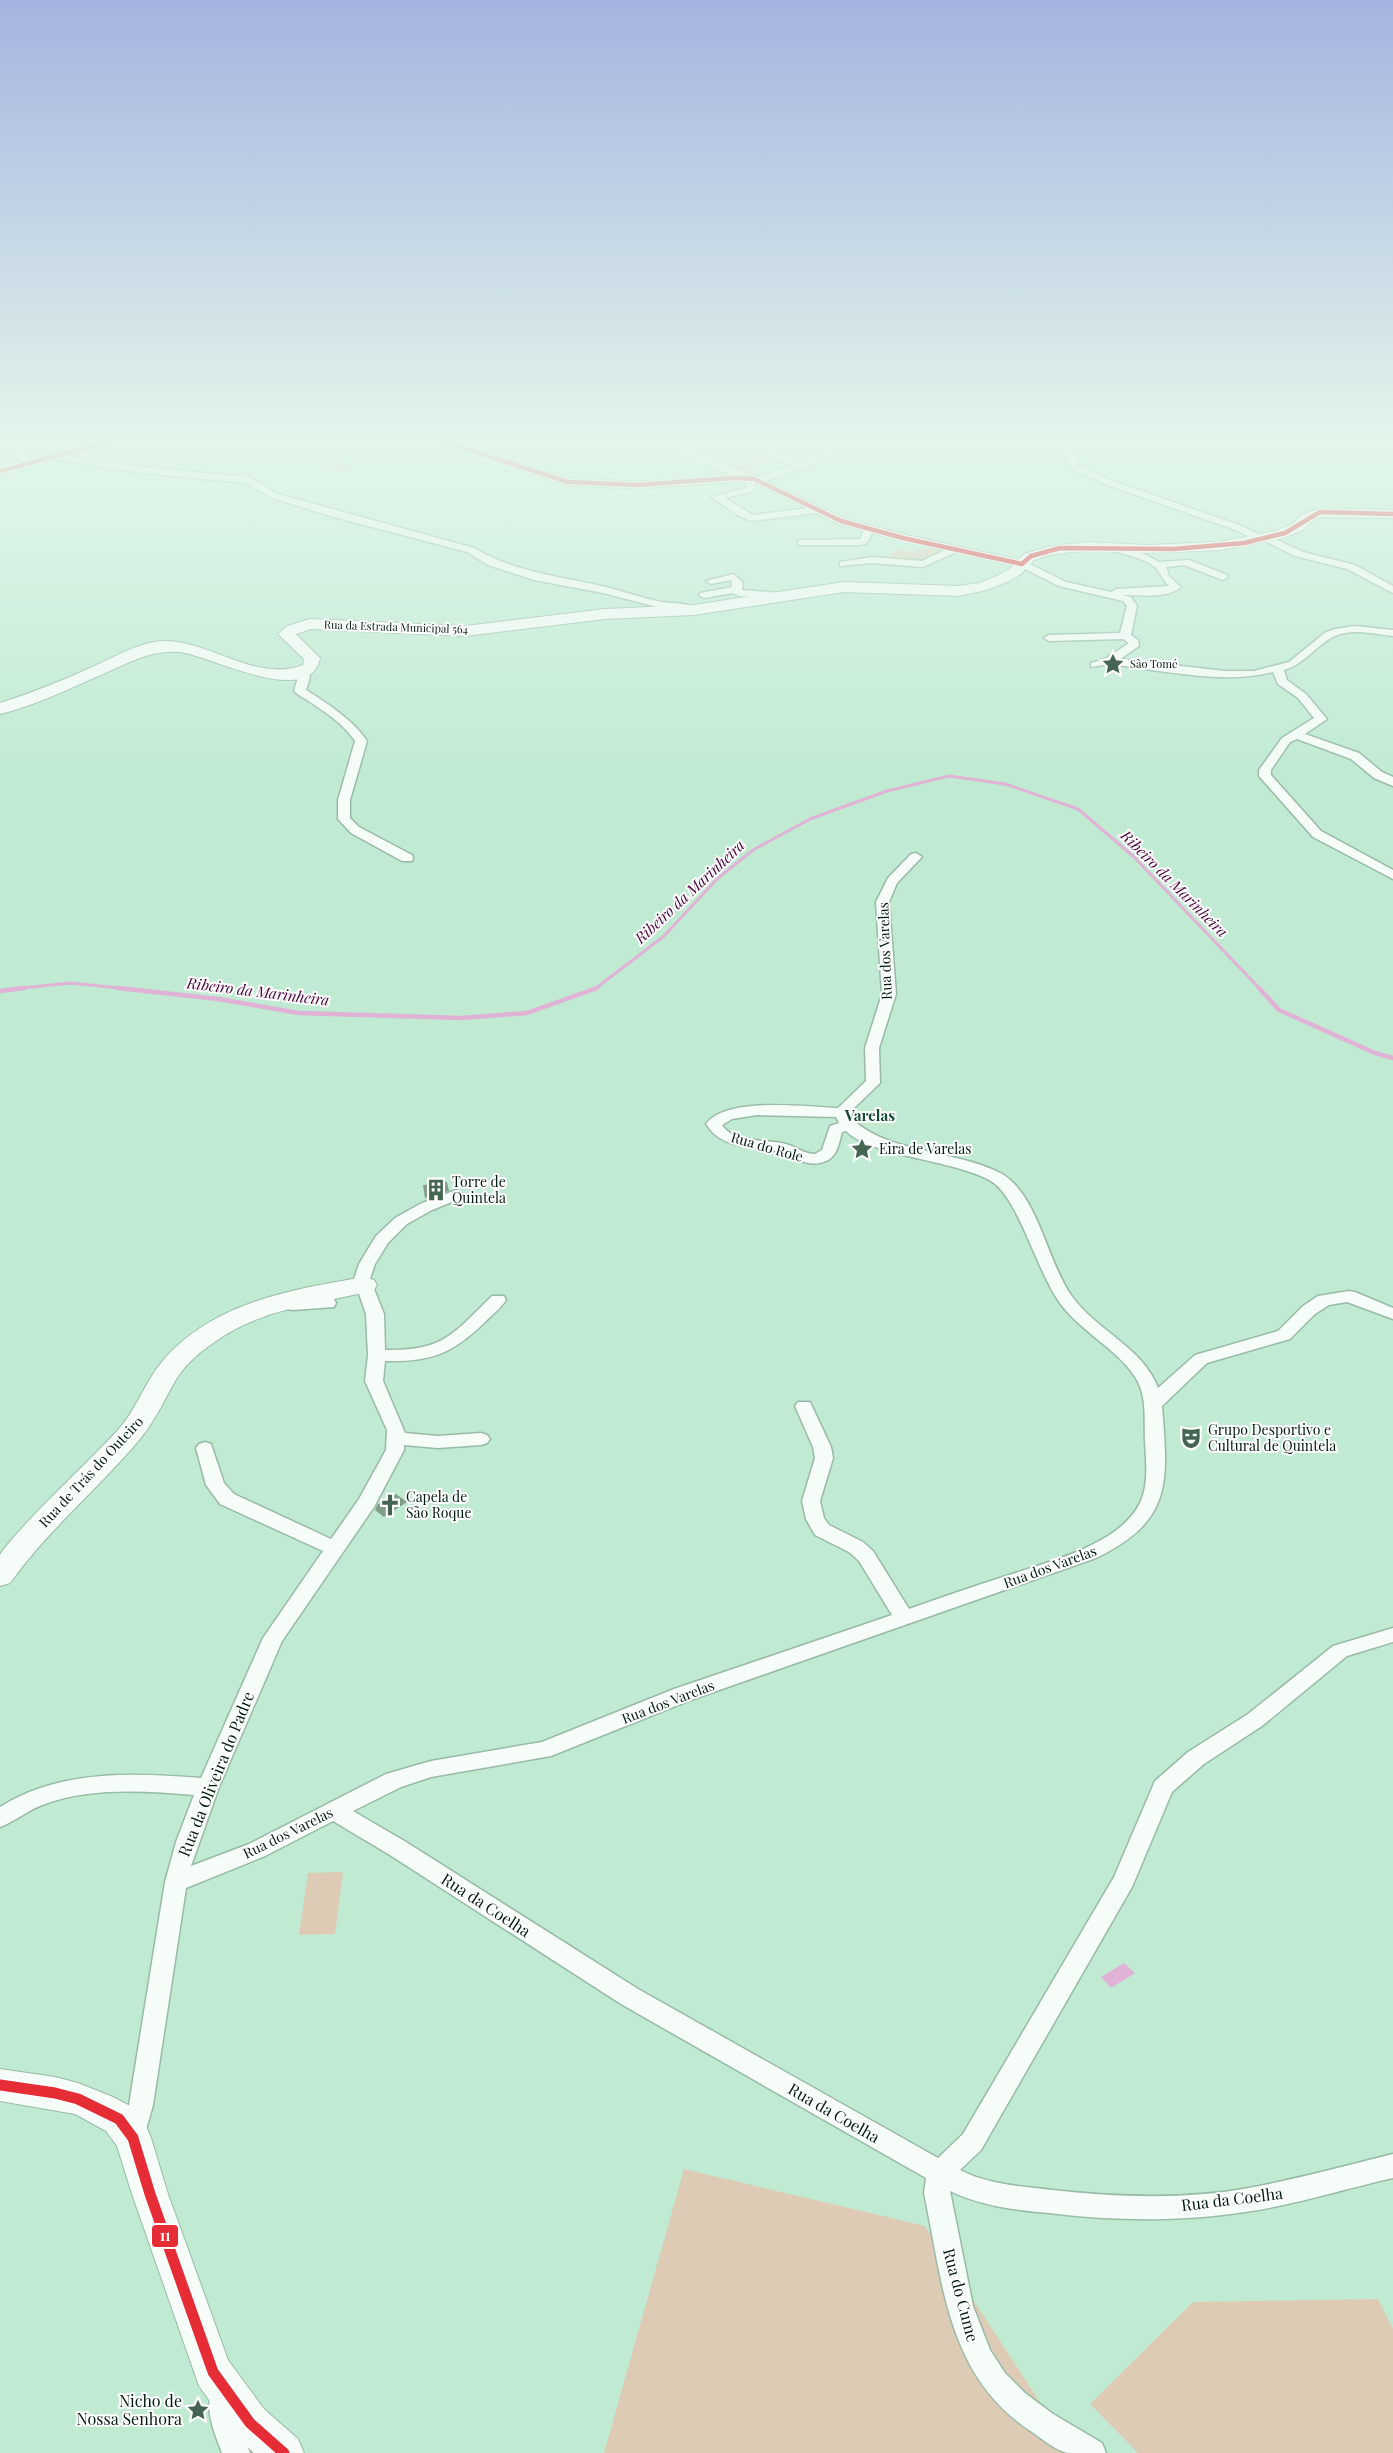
<svg xmlns="http://www.w3.org/2000/svg" width="1393" height="2453" viewBox="0 0 1393 2453" font-family="'Playfair Display',serif">
<style>
.green{fill:#decbb5}
.water{fill:#e0b2d5}
.lines{fill:none;stroke-linecap:round;stroke-linejoin:round}
.stream-far1{stroke:#e0b2d5;stroke-width:3}
.stream{stroke:#e0b2d5;stroke-width:4.5}
.building{fill:#829e88}
.street-casing{stroke:#98baa7;stroke-width:3}
.secondary-casing{stroke:#98baa7;stroke-width:2}
.street{fill:#f6fcf8;fill-rule:evenodd}
.secondary{fill:#f6fcf8;fill-rule:evenodd}
.bus-1-far1-casing{stroke:#fff;stroke-width:7}
.bus-1-casing{stroke:#fff;stroke-width:15}
.bus-1-far1{stroke:#e62c34;stroke-width:4.5}
.bus-1{stroke:#e62c34;stroke-width:11}
.labels{text-anchor:middle;stroke-width:4;stroke-linejoin:round;paint-order:stroke}
.far-street-label{font-size:11px;fill:#001d0d;stroke:#fff}
.far-poi-label{font-size:11px;fill:#001d0d;stroke:#fff;text-anchor:start}
.street-label{font-size:14px;fill:#001d0d;stroke:#fff}
.poi-label{font-size:14px;fill:#001d0d;stroke:#fff;text-anchor:start}
.water-label{font-size:15px;font-style:italic;fill:#4d013f;stroke:#fff}
.neighbourhood-label{font-size:15px;font-weight:bold;fill:#114e31;stroke:#fff}
.near-street-label{font-size:16px;fill:#001d0d;stroke:#fff}
.near-poi-label{font-size:16px;fill:#001d0d;stroke:#fff;text-anchor:end}
.line-badge{stroke:#fff;stroke-width:2}
.badge-label{font-size:14px;text-anchor:middle;font-weight:bold;fill:#fff}
</style>
<rect width="100%" height="100%" fill="#c0ead2"/>
<path class="green" d="M766,454l17,6 -32,10 15,6 -3,1 -40,-10z
M340,458l13,13 -21,3 -13,-13z
M925,548l19,4 -21,10 -35,-2 7,-11 16,3z
M343,1872l-8,62 -36,1 9,-62z
M684,2169l241,57 148,227h-469z
M1378,2299l15,30v124h-255l-48,-49 103,-102z"/>
<path class="water" d="M1124,1963l11,10 -24,15 -10,-11z"/>
<g class="lines">
<path class="stream-far1" d="M13,989l57,-6 60,6
M595,989l69,-53 53,-57 36,-29 57,-31 77,-28 62,-15 56,8 73,25 56,48 126,132"/>
<path class="stream" d="M118,988l100,11 81,14 162,5 66,-5 70,-25
M1259,988l20,22 96,43 18,5
M0,991l24,-3"/>
</g>
<path class="building" d="M447,1182l2,9 -24,7 -2,-13z
M396,1494l11,8 -23,15 -9,-7 2,-5z"/>
<g class="lines">
<g class="street-casing">
<path id="street" d="M0,442h8l26,20 -8,2 -26,-20z
M440,442h12l117,37 70,3 100,-6 -22,-6 -62,-28c25,0 61,22 88,29l2,2 -4,3 16,1 35,-11 -28,-13v-4h6l31,14 39,-21h10l-41,24 -44,15 79,38 61,16 121,27 40,20 45,10 5,-3 53,-3c-6,-6 -9,-14 -14,-19 -12,-10 -34,-13 -48,-18v-4l3,-1 34,10 15,8 30,-2 38,15 1,2 -5,3 -39,-15 -18,2 3,9 12,11c-13,12 -41,8 -58,8l8,2 6,9 -6,29 7,5 1,6 -19,13 105,12h29l35,-9 37,-30 9,-3 20,-3 38,4v6c-18,-2 -41,-8 -58,0 -19,9 -30,28 -51,34l3,10 19,14 21,25 -22,15 54,19 23,19 11,5v9l-19,-8 -23,-19 -54,-20 -7,3 -19,28v5l50,56 72,39v9l-80,-42 -54,-61v-6l23,-32 32,-20 -16,-20 -20,-14 -5,-12c-50,13 -112,-2 -164,-8l-18,3v-4l14,-4 24,-16 -6,-4 -74,2 -5,-3 5,-3 71,-2 7,-27 -4,-5 -64,-15 -40,-20 -63,-14 -33,15 -51,-4 -32,3v-4l32,-5 50,4 23,-11 -73,-17 -5,10 -6,2h-63v-4l3,-1 59,-1 4,-9 -26,-7 -21,-10 -65,8 -13,-5 -28,-19 35,-9 1,-3 -3,-4 -105,7 -71,-3zM755,483l53,25 -55,7 -28,-17 28,-6z
M1031,442c13,-2 38,4 48,14l-1,9 35,16 126,44 24,11h6l34,16 52,13 38,21v7l-46,-24 -52,-13 -30,-15h-6l-26,-12 -126,-44 -35,-16 -5,-5 2,-7 -2,-2z
M54,453l87,14 108,10 29,17 196,54c43,25 84,28 132,39 19,5 37,11 56,15 10,2 26,0 33,7l-5,3 -29,-4 -58,-15 -69,-13 -46,-15 -21,-13 -133,-35 -62,-19 -25,-15 -106,-10 -90,-15v-4z
M0,459l19,5 2,2 -5,3 -16,-4z
M733,574l10,8 -1,8 38,3 5,3 -5,3 -41,-3 -6,-3 -29,5 -5,-3 1,-2 32,-6 -1,-7 -20,4 -5,-3z
M303,669l4,1 3,7 -4,13c22,14 46,29 61,51l-17,59v18l9,9 53,28 1,3 -1,3h-10l-51,-28 -13,-14v-19l17,-59c-13,-20 -39,-35 -59,-48l-2,-2 4,-14 -1,-5z
M916,853l6,4 -25,26 -8,19 7,92 -17,54 1,35 -28,27 -1,7c31,36 108,33 151,57 36,21 45,87 69,121 24,35 72,52 87,93l37,-33 83,-24 25,-25 15,-10 31,-5 6,1 38,16v11l-46,-17 -18,3 -14,9 -25,25 -83,24 -45,43c6,76 11,115 -66,152l-408,143 -137,55 -120,21 -30,10 -48,24 53,31 232,147 300,169 25,-24 151,-257 41,-96 33,-29 60,-38 85,-68 60,-18v14l-46,14 -85,70 -58,38 -32,28 -40,95 -151,263 -21,20c29,15 61,16 92,20 64,7 133,10 197,-2 48,-9 96,-22 144,-34v24c-49,11 -98,27 -148,34 -65,10 -131,9 -196,1 -34,-3 -68,-7 -99,-22l23,115 17,44 15,23 20,20 28,21 49,29 4,10c-12,0 -26,0 -38,0 -12,-2 -27,-15 -36,-21 -85,-55 -89,-149 -108,-239l2,-15 -305,-174 -231,-149 -57,-34 -68,35 -79,32 -33,217 -11,39 -9,3 -9,-3 -3,-8 8,-31 36,-223 11,-40 18,-47c-48,-4 -103,-8 -149,9 -16,5 -29,17 -45,23v-20c60,-38 133,-34 201,-29l62,-140 60,-87 -103,-47 -14,-19 -10,-37 3,-4 6,-2 6,2 13,39 10,11 97,45 28,-40 27,-49 1,-20 -22,-49 3,-26 -2,-41 -12,-35 5,-15 17,-28 19,-18 25,-14 36,-14 8,5 -2,3 -30,12 -25,14 -19,19 -13,21 -5,15 14,35 1,36c59,1 68,-16 107,-54h12l2,4c-5,8 -14,15 -21,22 -33,32 -54,40 -100,39l-2,20 22,52 33,3 43,-3 6,2 3,4 -3,4 -6,2 -43,3 -34,-3v5l-30,57 -92,134 -63,146 -28,79 58,-22 137,-70 45,-13 111,-19 132,-53 218,-74 -33,-54 -10,-9 -34,-17 -9,-16 -4,-18 13,-43 -2,-11 -18,-41 3,-4h12l21,45 2,11 -13,43 4,17 5,7 34,17 10,9 36,58c31,-11 62,-22 94,-32 41,-14 116,-31 137,-74 9,-19 6,-41 5,-62 -1,-19 2,-41 -7,-59 -15,-29 -55,-49 -75,-75 -26,-32 -43,-108 -72,-126 -36,-21 -121,-25 -145,-50l-4,1c-3,10 -4,24 -16,29 -19,8 -31,-5 -47,-9 -27,-8 -56,-1 -73,-28 20,-28 101,-17 132,-16l28,-27 -1,-33 17,-54 -6,-92 12,-24 23,-24zM757,1115l79,2 3,6 -9,3 -8,24 -7,4c-10,0 -17,-6 -26,-9 -20,-7 -54,0 -67,-20l10,-6z
M328,1298l6,1 2,4 -2,4 -41,3 -6,-1 -2,-4 2,-4z
M222,2386l10,4 9,40 9,23h-28c-7,-19 -18,-43 -10,-63z"/>
</g>
<g class="secondary-casing">
<path id="secondary" d="M95,442h20l-2,3 -113,30v-8z
M1318,509l75,1v8l-73,-1 -7,3 -10,10 -19,8 -64,12 -73,3 -59,-3 -39,5 -15,5 -13,14 -14,8 -20,8 -29,6 -114,-4 -150,23 -89,4 -140,17 -154,-7 -15,5 24,24c-10,52 -113,-4 -141,-6 -30,-3 -56,14 -83,25 -31,14 -63,29 -96,37v-11c31,-10 62,-22 92,-36 21,-9 47,-25 71,-26 47,-1 92,42 140,24l1,-6 -26,-25 9,-8 23,-7 155,7 140,-17 89,-4 150,-23 114,4 21,-3 18,-7 14,-8 13,-14 23,-7 41,-5 59,3 73,-3 55,-11 18,-7 10,-10z
M365,1277l9,3 3,5 -3,5c-53,14 -108,17 -155,49 -15,10 -32,23 -42,39 -12,20 -21,42 -37,61 -42,50 -92,91 -130,144l-10,3v-31l3,-5c35,-43 77,-79 115,-120 18,-20 26,-46 43,-67 49,-60 131,-74 204,-86z
M0,2069l55,8 23,6 35,14 19,10 14,19 5,12 17,56 60,166 36,49 34,30 6,14h-50l-18,-16 -37,-51 -67,-192 -15,-48 -11,-15 -31,-17 -75,-13z"/>
</g>
<use href="#street" class="street"/>
<use href="#secondary" class="secondary"/>
<g class="bus-1-far1-casing">
<path id="bus-1-far1" d="M444,442l124,40 71,3 93,-7 22,1 87,42 62,17 119,26 9,-8 29,-8 114,1 70,-6 41,-10 35,-21 73,2
M0,471l108,-29"/>
</g>
<g class="bus-1-casing">
<path id="bus-1" d="M0,2085l55,8 23,6 41,20 14,19 17,56 63,178 37,51 34,30"/>
</g>
<use href="#bus-1-far1" class="bus-1-far1"/>
<use href="#bus-1" class="bus-1"/>
</g>
<linearGradient id="sky" x2="0" y2="1"><stop stop-color="#a5b3e0"/><stop offset="0.56" stop-color="#e3f6eb"/><stop offset="1" stop-color="#e3f6eb" stop-opacity="0"/></linearGradient>
<rect width="1393" height="785" fill="url(#sky)"/>
<defs>
<g id="sight-bare" transform="scale(1.725)"><path d="M0-6L1.8-2.2L6-1.7L2.9 1.2L3.7 5.4L0 3.3L-3.7 5.4L-2.9 1.2L-6-1.7L-1.8-2.2Z" fill="#436552" stroke="#fff" stroke-width="2.5" paint-order="stroke"/></g>
<g id="building-bare" transform="scale(1.725)"><path d="M-4-6H4V6H1V3H-1V6H-4ZM-2.5-4.3h1.7v1.8h-1.7ZM.8-4.3h1.7v1.8H.8ZM-2.5-1h1.7V.8h-1.7ZM.8-1h1.7V.8H.8Z" fill="#436552" stroke="#fff" stroke-width="2.5" paint-order="stroke"/></g>
<g id="theatre-bare" transform="scale(1.725)"><path d="M-5-5.5Q0-4 5-5.5V0Q5 5 0 6Q-5 5-5 0ZM-3.3-2.5H-1v1.5H-3.3ZM1-2.5H3.3v1.5H1ZM-2.8 1Q0 5.5 2.8 1Z" fill="#436552" stroke="#fff" stroke-width="2.5" paint-order="stroke"/></g>
<g id="church-bare" transform="scale(1.725)"><path d="M-1.2-6h2.4v3.5h3.3v2.4h-3.3V6h-2.4V-.1h-3.3v-2.4h3.3Z" fill="#436552" stroke="#fff" stroke-width="2.5" paint-order="stroke"/></g>
</defs>
<g fill-rule="evenodd">
<use href="#sight-bare" x="1113" y="664"/>
<use href="#sight-bare" x="862" y="1149"/>
<use href="#building-bare" x="436" y="1190"/>
<use href="#theatre-bare" x="1191" y="1438"/>
<use href="#church-bare" x="390" y="1505"/>
<use href="#sight-bare" x="198" y="2410"/>
</g>
<g class="labels">
<g class="far-street-label">
<text transform="translate(396 627) rotate(2)" y="4">Rua da Estrada Municipal 564</text>
</g>
<g class="far-poi-label">
<text x="1130" y="668">São Tomé</text>
</g>
<g class="street-label">
<text transform="translate(885 951) rotate(-92)" y="5">Rua dos Varelas</text>
<text transform="translate(767 1147) rotate(16)" y="5">Rua do Role</text>
<text transform="translate(91 1472) rotate(-47)" y="5">Rua de Trás do Outeiro</text>
<text transform="translate(1050 1567) rotate(-20)" y="5">Rua dos Varelas</text>
<text transform="translate(668 1702) rotate(-21)" y="5">Rua dos Varelas</text>
<text transform="translate(288 1833) rotate(-26)" y="5">Rua dos Varelas</text>
</g>
<g class="poi-label">
<text x="879" y="1154">Eira de Varelas</text>
<text x="452" y="1187">Torre de<tspan x="452" dy="16">Quintela</tspan></text>
<text x="1208" y="1435">Grupo Desportivo e<tspan x="1208" dy="16">Cultural de Quintela</tspan></text>
<text x="406" y="1502">Capela de<tspan x="406" dy="16">São Roque</tspan></text>
</g>
<g class="water-label">
<text transform="translate(1174 884) rotate(45)" y="5">Ribeiro da Marinheira</text>
<text transform="translate(690 892) rotate(-43)" y="5">Ribeiro da Marinheira</text>
<text transform="translate(258 992) rotate(7)" y="5">Ribeiro da Marinheira</text>
</g>
<g class="neighbourhood-label">
<text x="870" y="1121">Varelas</text>
</g>
<g class="near-street-label">
<text transform="translate(216 1774) rotate(-68)" y="6">Rua da Oliveira do Padre</text>
<text transform="translate(486 1905) rotate(33)" y="6">Rua da Coelha</text>
<text transform="translate(834 2113) rotate(30)" y="6">Rua da Coelha</text>
<text transform="translate(1232 2199) rotate(-7)" y="6">Rua da Coelha</text>
<text transform="translate(961 2295) rotate(75)" y="6">Rua do Cume</text>
</g>
<g class="near-poi-label">
<text x="182" y="2407">Nicho de<tspan x="182" dy="18">Nossa Senhora</tspan></text>
</g>
</g>
<rect class="line-badge" x="151" y="2224" width="28" height="24" rx="5" fill="#e62c34"/>
<g class="badge-label">
<text x="165" y="2241">11</text>
</g>
</svg>
